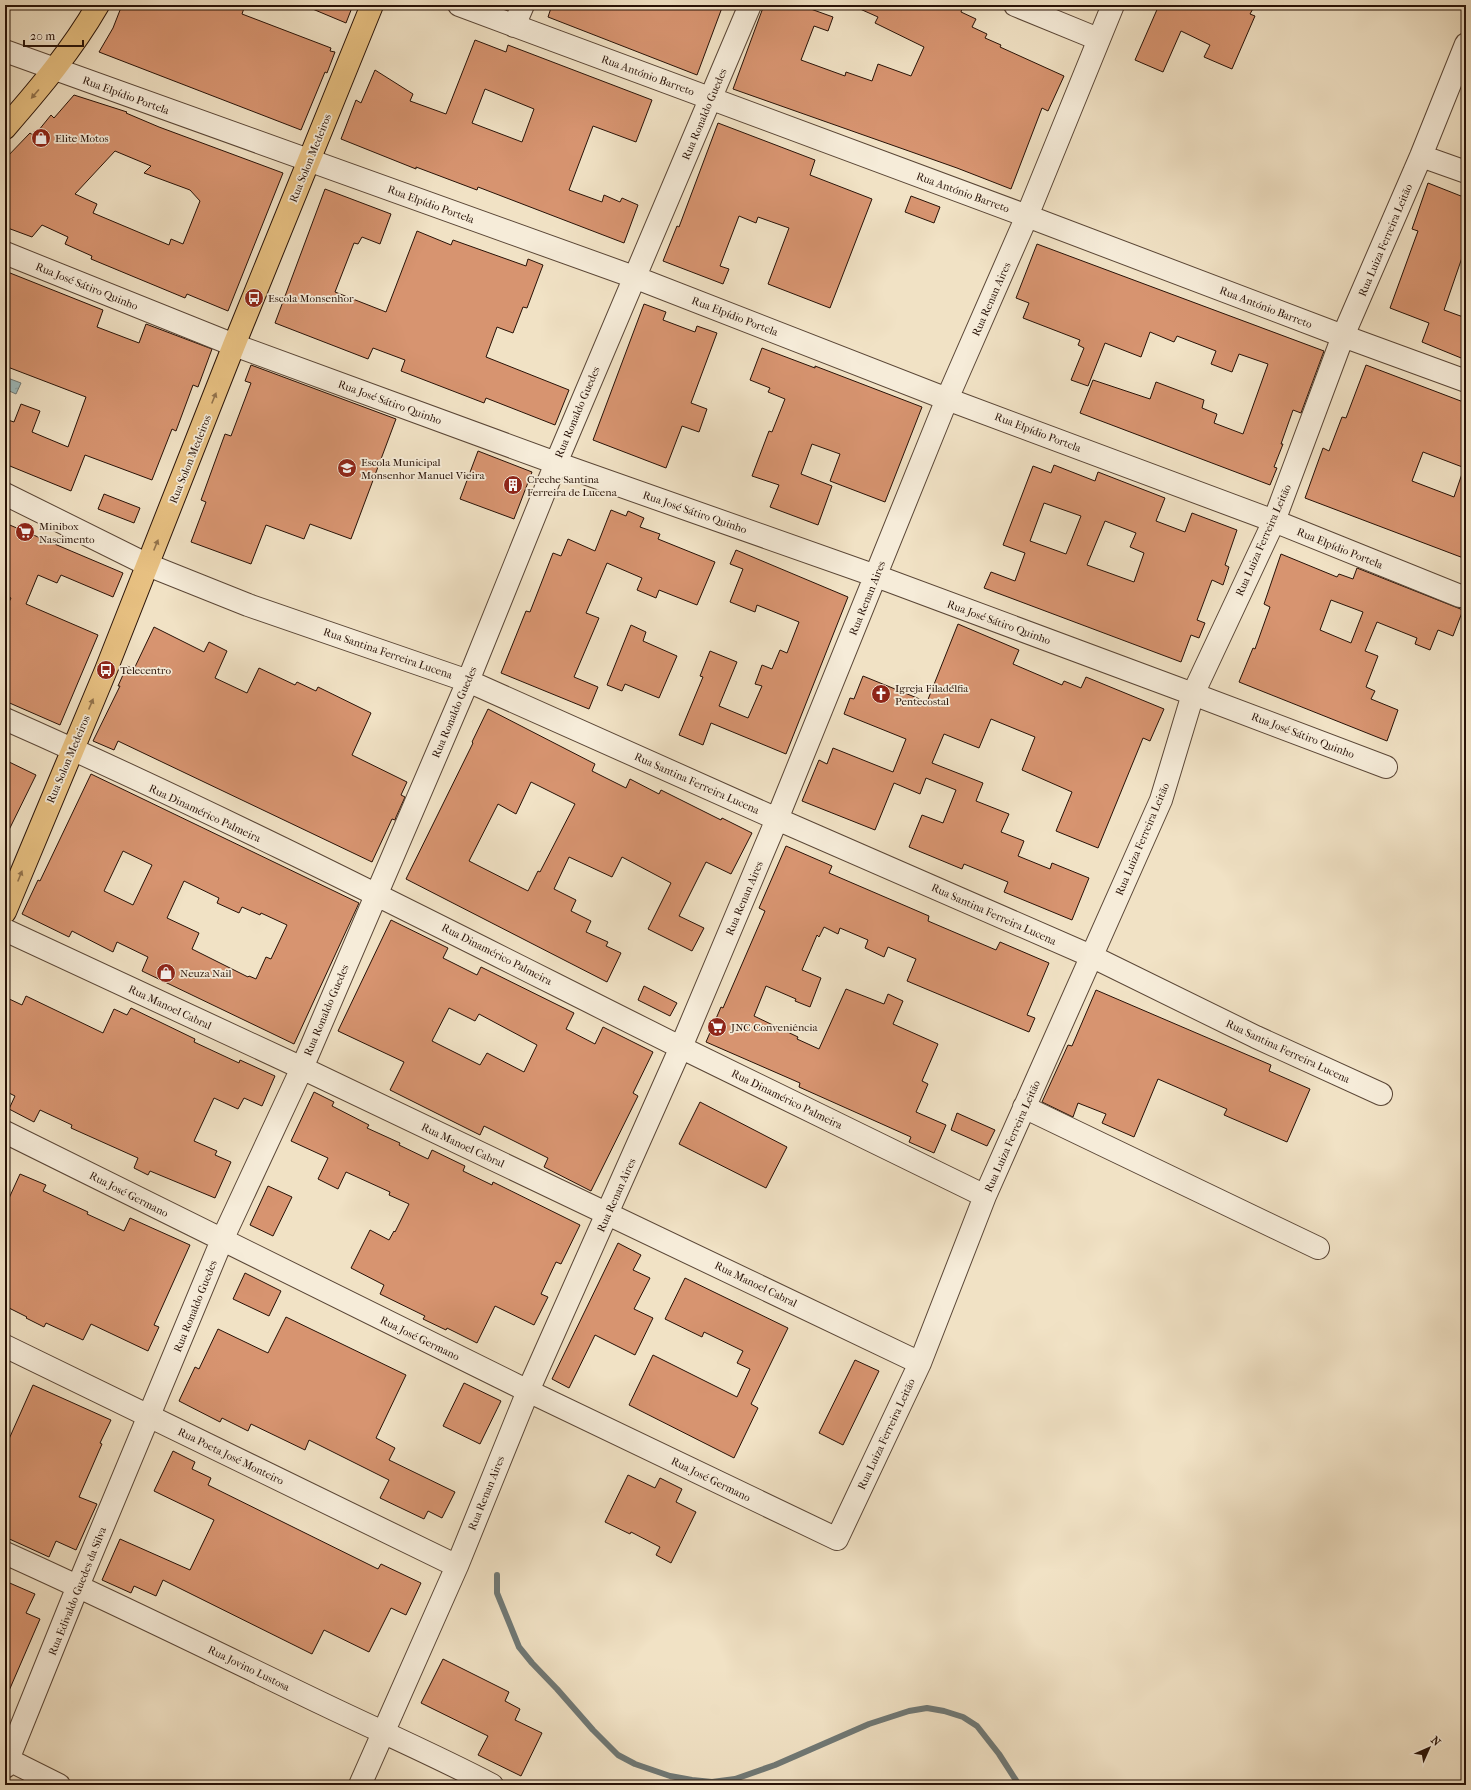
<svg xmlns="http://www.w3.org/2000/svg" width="1471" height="1790" viewBox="0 0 1471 1790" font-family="'IM FELL French Canon',serif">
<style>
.water{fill:url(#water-ripples);stroke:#6f7875}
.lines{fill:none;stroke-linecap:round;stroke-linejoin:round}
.stream{stroke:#6f7875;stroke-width:6}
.building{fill:#d79470;stroke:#281207;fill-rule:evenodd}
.minor-casing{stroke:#5a4636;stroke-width:24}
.primary-casing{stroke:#281207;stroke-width:24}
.minor{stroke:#f6ecd9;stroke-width:22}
.primary{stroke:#e8c182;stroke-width:22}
.oneway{fill:#92724b}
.labels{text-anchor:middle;stroke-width:3.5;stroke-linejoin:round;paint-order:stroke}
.street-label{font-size:11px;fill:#281207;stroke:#f6ecd9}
.poi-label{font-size:11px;fill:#281207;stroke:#f6ecd9;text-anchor:start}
</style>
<defs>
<pattern id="water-ripples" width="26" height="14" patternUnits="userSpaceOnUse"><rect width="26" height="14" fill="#9ebcbe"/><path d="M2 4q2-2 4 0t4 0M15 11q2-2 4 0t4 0" fill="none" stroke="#88a1a2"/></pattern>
</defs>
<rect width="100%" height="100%" fill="#f1e2c5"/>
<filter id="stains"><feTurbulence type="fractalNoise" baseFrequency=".005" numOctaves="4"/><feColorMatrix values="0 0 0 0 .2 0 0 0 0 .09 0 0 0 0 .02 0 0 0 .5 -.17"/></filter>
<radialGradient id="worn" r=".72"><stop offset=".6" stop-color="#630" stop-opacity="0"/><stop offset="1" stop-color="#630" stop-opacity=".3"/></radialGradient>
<path class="water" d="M5,377l16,6 -5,11 -11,-5z"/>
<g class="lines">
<path class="stream" d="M497,1575v18l22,54 13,16 25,26 36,41 25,25 17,9 35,12 22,4 20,2 23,-3 40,-14 94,-41 40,-13 18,-3 17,3 19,6 14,9 22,28 20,31"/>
</g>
<path class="building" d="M122,5h123l-3,9 89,34 -1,3 5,1 -8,21 -2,-1 -24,58 -202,-78 14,-24z
M303,5h50l-7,18z
M552,5h171l-26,70 -149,-58z
M764,5h45l-1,3 25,9 -5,14 -14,-5 -13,34 44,16 1,-4 26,9 6,-17 33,12 13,-29 -49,-24 3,-6 -27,-12h112l-2,7 15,7 -4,8 15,7 -2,4 16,7 -1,2 64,29 -16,35 -6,-3 -31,81 -54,-21 -224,-79z
M1159,5h96l-5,9 5,2 -23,53 -28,-12 6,-12 -29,-14 -18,41 -28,-12z
M475,40l31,12 2,-7 144,55 -16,42 -43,-16 -24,64 33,12 2,-7 16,7 2,-4 16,7 -14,38 -146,-56 -1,3 -61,-23v2l-75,-30 15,-39 5,3 14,-33 38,24 -3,7 36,13zM485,89l49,20 -12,33 -50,-19z
M74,95l53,17 -1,1 33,14 124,46 -55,138 -41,-17 -2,4 -94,-39 1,-3 -27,-12 3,-7 -26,-12 -10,12 -27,-10v-68l25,-26 4,3 17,-21 3,3zM115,151l36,15 -7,7 46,17 10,11 -17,43 -12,-5 -2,6 -76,-32 4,-9 -22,-10z
M718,123l97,37 -5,15 62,24 -42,109 -62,-24 21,-56 -31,-11 -2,6 -17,-7 -19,50 9,3 -6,15 -60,-23 14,-35 2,1z
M1428,183l38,15v48l-22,64 22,8v42l-44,-18 7,-19 -39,-15 28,-77 -6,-2z
M325,189l66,25 -11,30 -18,-7 -4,7 -4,-1 -19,49 51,20 31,-81 34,14 2,-5 73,26 2,-7 15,6 -16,43 -4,-1 -10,26 -16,-6 -11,30 83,33 -14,35 -69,-27 -2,5 -83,-32 4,-11 -32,-12 -5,11 -93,-36z
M911,196l29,11 -6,16 -29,-11z
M1037,244l287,107 -23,62 -8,-3 -12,34h2l-9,23 3,1 -7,17 -190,-72 13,-33 57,19 6,-17 48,18 -2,8 15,6 -3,9 29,11 25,-70 -29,-10 -7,18 -21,-8 5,-13 -39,-15 -3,6 -24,-10 -9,25 -36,-14 -17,43 -17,-6 13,-32 -6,-3 2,-5 -57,-22 6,-15 -13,-5z
M5,271l98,39 -6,17 42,16 7,-19 66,25 -14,38 -5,-2 -17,46 -4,-2 -20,51 -67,-25 -14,36 -66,-27v-45l9,3 7,-18 19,7 -8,21 36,15 18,-50 -81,-31z
M644,304l22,8 -3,8 32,12 2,-6 20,7 -26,70 16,6 -8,23 -17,-6 -16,42 -73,-28z
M762,348l53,20v-2l107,41 -37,95 -55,-21 10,-27 -28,-10 -11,30 31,12 -14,39 -48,-18 9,-22 -27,-9 17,-45 3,1 13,-33 -17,-7 2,-4 -20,-8z
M251,365l145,54 -45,120 -41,-15 -6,15 -38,-14 -15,39 -60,-22 15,-40 -5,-2 24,-66 6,2 20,-53 -6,-2z
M1366,365l100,38v156l-161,-61 18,-50 6,3 13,-34 4,1zM1423,452l42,16h-1l-10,29 -42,-16z
M478,451l54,21 -18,47 -54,-20z
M1054,465l41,16 3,-9 67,26 -9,23 29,11 7,-19 45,17 -12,35 4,2 -6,18 -11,-5 -15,40 8,3 -6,15 -8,-3 -10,27 -197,-74 7,-16 24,9 10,-28 -22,-8 30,-79 18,7zM1044,503l37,13 -15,38 -36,-13zM1105,521l31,12 -6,14 14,6 -10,29 -47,-17z
M104,494l36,14 -6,15 -36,-14z
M611,510l15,6 2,-5 16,7 -4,9 20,7 -2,5 57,23 -18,43 -38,-15 -3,8 -19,-8 5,-12 -35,-15 -21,50 13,5 -25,59 24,10 -9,22 -88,-36 25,-62 4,1 23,-59 8,3 7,-17 27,12z
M5,523l118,50 -10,24 -52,-22 -4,8 -19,-8 -12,29 72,31 -38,90 -55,-24v-91l6,-12 -6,-3z
M736,550l112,47 -62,157 -75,-31 -8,22 -24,-10 24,-58 -3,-1 10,-25 27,11 -18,44 29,12 14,-32 -7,-2 7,-19 10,4 8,-19 7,3 12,-31 -42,-17 -2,7 -25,-10 13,-33 -13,-5z
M1281,554l56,23 2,-3 14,5 4,-11 106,42 -10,26 -15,-6 -8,20 -15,-6 2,-6 -40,-16 -12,29 13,5 -12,31 9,4 -4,8 27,11 -11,31 -148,-59 14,-34 2,1 15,-42 -6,-3zM1331,600l32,12 -12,31 -31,-13z
M958,624l61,26 -6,14 49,21 2,-4 17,7 5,-11 78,32 -14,32 -7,-3 -45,110 -42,-17 16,-39 -50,-22 13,-33 -44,-18 -12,29 -35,-14 -12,29 51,20 -7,18 33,13 -8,18 23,9 -6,15 32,13 2,-6 37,15 -17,42 -68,-28 4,-10 -44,-18 -2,5 -53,-22 13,-32 21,8 13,-33 -30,-12 -6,16 -26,-11 -19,47 -73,-29 17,-41 8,4 6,-16 60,24 13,-33 -62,-25 6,-16 4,1 9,-23 64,26z
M631,625l15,7 -3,9 34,15 -18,42 -34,-14 -3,7 -15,-6z
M154,627l50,25 5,-10 18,9 -12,27 32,15 12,-25 36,17 2,-3 19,9 2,-4 53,26 -19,42 55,27 -6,13 4,2 -9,20 -1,3 -3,-1 -20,43 -254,-121 -4,9 -21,-9 27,-55h-2l9,-20 7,3z
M488,709l107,55 -3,7 34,17 4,-9 29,15 2,-4 60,30 1,-2 30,15 -21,41 -25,-12 -27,54 25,12 -12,23 -44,-22 23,-46 -49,-26 -10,20 -43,-20 -15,32 22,11 -5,11 20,10 -5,11 22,10 -2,4 15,7 -14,29 -201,-103 67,-136 -1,-1zM531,782l44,22 -35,68 -2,-1 -10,20 -59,-30 29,-57 18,10z
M5,760l31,15 -31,63z
M91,774l268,129 -65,141 -152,-73 6,-14 -31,-15 -4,10 -41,-21 -3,6 -47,-23 16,-34 2,1zM123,851l29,14 -19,40 -29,-14zM184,881l35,17 -2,5 22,10 3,-6 18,8 1,-2 26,12 -16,34 -5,-2 -10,22 -7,-3 -1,1 -56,-28 7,-16 -32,-15z
M786,846l46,20 -3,7 100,43 -1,5 68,29 4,-8 49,21 -22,52 8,3 -6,14 -122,-51 9,-22 -28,-12 -4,10 -19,-9 3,-8 -28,-12 -2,6 -14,-7 -5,10 -2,-2 -15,35 19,8 -11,29 -15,-6 1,-2 -30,-13 -12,30 44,21 -1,2 22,10 27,-60 38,15 4,-10 15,7 -10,23 45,20 -16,37 6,3 -12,28 30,13 -12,28 -25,-11 2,-5 -112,-50 1,-4 -94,-41 15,-35 2,1 42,-97 -6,-3z
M391,920l57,28 -5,10 34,17 4,-8 93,46 -8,16 29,15 8,-17 50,25 -20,41 5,3 -47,95 -47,-24 4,-9 -64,-32 -4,9 -90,-45 14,-28 -66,-31zM449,1008l26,13 4,-7 58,31 -13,27 -37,-19 -7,12 -48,-24z
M644,986l33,17 -7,13 -32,-16z
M1096,990l175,75 -2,6 41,18 -23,53 -63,-27 3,-6 -69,-30 -24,58 -32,-14 4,-9 -28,-11 -5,14 -31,-15 26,-57 4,1z
M26,996l77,37 11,-24 13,6 4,-7 64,31 -1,3 45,21 1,-3 35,16 -13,30 -18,-8 -6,11 -24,-11 -20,43 23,10 -2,4 16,7 -16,36 -65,-27 -2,4 -14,-7 4,-10 -67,-30 1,-3 -32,-15 -6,12 -25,-13 6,-13 -10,-5v-94l17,8z
M314,1092l20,10 -2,4 37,19 -2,3 33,15 -1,2 29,14 4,-9 33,16 -2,5 29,14 1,-3 87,43 -19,39 -5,-2 -15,32 7,3 -14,28 -39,-19 -18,37 -30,-15 -1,2 -23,-11 2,-3 -45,-22 4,-9 -33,-17 19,-38 19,10 5,-9 1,1 14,-28 -20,-9 1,-3 -44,-20 -8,17 -20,-10 10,-21 -37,-17z
M700,1102l87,45 -21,41 -87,-44z
M957,1113l38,17 -8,16 -36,-16z
M20,1174l26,11 -3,6 45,21 -1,2 37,17 6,-13 60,27 -36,80 5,2 -11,24 -57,-27 -8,16 -37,-17 -2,4 -18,-9 1,-1 -22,-11v-99z
M268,1186l24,11 -19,39 -23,-11z
M618,1243l23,12 -8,15 17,8 -16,31 19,9 -18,37 -40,-20 -26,53 -17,-9z
M245,1273l36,18 -12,25 -36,-17z
M685,1278l103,50 -37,76 7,4 -24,50 -105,-53 24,-50 84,42 13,-28 -13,-6 6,-12 -39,-19 -2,5 -37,-18z
M286,1317l120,58 -30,63 19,10 -6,12 66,32 -13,26 -14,-7 -4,8 -44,-21 9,-18 -80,-40 -4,10 -54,-26 -3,7 -26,-13 -2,4 -41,-21 16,-34 4,2 19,-40 50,24z
M855,1360l24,11 -36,74 -24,-12z
M464,1383l37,18 -21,43 -37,-18z
M33,1385l78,35 -11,23 2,1 -23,53 18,7 -21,46 -20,-9 -7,16 -44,-20v-89z
M173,1451l22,11 -3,7 19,9 -3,7 170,84 3,-5 40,19 -15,32 -15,-7 -22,44 -45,-22 -12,24 -149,-74 -7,16 -22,-10 -3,7 -29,-13 18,-41 70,31 24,-50 -60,-29z
M628,1475l27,13 5,-10 22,11 -6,13 20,10 -25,51 -15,-8 4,-8 -29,-15 -1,2 -25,-12z
M5,1581l30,13 -9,19 14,6 -35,81z
M443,1659l66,33 -4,9 15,8 -5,11 27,13 -21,43 -43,-21 10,-19 -67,-33z"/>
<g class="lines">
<g class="minor-casing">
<path id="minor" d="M459,5l568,211 316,120 123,45
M1015,5l83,34
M514,26l9,-21
M5,51l629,226 313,122 327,122 186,75
M1421,156l45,16
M5,253l229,92 322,118 320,113 317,118 193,73
M5,494l143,71 100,40 220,76 309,138 314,137 165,81 125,57
M5,719c229,101 451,216 675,328 101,50 204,99 305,149
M5,930l297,138 618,295
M1024,1107l294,141
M5,1132l523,259 309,148 83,-176 65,-167 176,-396 32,-106 81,-173 69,-185 78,-180 45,-112
M5,1346l452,220
M5,1553c107,48 212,100 318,151 56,27 114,52 169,81
M5,1758l54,27
M5,1767l73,-181 144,-346 80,-172 166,-387 88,-218 194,-458
M360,1785l97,-219 71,-175 153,-344 96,-228 170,-420 80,-183 86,-211"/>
</g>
<g class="primary-casing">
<path id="primary" d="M5,128c34,-39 67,-78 93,-123
M5,912l101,-242 128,-325 138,-340"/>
</g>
<use href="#minor" class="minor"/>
<use href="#primary" class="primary"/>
</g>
<defs><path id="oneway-solid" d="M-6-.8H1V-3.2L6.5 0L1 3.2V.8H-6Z"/></defs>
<g class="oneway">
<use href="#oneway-solid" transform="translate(35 94) rotate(131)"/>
<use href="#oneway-solid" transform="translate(214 398) rotate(-68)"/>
<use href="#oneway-solid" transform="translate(156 545) rotate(-68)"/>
<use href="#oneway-solid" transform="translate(91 704) rotate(-67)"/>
<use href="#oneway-solid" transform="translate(20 876) rotate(-68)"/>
</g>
<defs>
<g id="shop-disc" transform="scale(1)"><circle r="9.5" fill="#8f2418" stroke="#f6ecd9"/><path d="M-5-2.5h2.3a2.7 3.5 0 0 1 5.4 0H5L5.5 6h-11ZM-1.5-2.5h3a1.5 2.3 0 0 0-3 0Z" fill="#fff"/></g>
<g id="bus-disc" transform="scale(1)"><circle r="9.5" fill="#8f2418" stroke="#f6ecd9"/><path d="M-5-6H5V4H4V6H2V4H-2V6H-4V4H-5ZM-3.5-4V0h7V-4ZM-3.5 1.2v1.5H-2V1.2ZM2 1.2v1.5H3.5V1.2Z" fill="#fff"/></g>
<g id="school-disc" transform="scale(1)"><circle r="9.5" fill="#8f2418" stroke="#f6ecd9"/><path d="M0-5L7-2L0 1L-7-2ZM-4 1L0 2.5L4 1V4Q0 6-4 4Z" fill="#fff"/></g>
<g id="building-disc" transform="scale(1)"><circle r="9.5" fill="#8f2418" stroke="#f6ecd9"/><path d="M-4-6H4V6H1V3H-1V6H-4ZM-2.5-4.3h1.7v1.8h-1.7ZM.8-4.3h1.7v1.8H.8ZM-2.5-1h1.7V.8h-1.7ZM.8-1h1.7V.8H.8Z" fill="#fff"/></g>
<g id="supermarket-disc" transform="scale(1)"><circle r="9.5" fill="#8f2418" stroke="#f6ecd9"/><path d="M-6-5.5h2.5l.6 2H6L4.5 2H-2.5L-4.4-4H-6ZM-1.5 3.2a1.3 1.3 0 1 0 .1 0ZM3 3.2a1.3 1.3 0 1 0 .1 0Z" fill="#fff"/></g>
<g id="church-disc" transform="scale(1)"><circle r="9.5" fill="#8f2418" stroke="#f6ecd9"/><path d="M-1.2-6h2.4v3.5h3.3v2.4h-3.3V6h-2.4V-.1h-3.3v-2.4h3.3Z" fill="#fff"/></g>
</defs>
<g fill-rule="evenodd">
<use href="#shop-disc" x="41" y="138"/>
<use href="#bus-disc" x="254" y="298"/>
<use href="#school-disc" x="347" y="468"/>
<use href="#building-disc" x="513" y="485"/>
<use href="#supermarket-disc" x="25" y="532"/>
<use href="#bus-disc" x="106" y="670"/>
<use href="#church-disc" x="881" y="694"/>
<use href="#shop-disc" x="166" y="973"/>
<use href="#supermarket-disc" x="717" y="1027"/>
</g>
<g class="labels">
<g class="street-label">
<text transform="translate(648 75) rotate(20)" y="4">Rua António Barreto</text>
<text transform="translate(126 95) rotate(20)" y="4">Rua Elpídio Portela</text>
<text transform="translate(704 114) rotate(-67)" y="4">Rua Ronaldo Guedes</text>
<text transform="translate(310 158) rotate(-68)" y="4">Rua Solon Medeiros</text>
<text transform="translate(963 192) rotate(20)" y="4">Rua António Barreto</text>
<text transform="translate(431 204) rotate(20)" y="4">Rua Elpídio Portela</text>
<text transform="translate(1385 240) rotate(-67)" y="4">Rua Luiza Ferreira Leitão</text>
<text transform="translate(87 286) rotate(22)" y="4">Rua José Sátiro Quinho</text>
<text transform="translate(991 299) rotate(-66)" y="4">Rua Renan Aires</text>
<text transform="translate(1266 307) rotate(21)" y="4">Rua António Barreto</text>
<text transform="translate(735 316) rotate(21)" y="4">Rua Elpídio Portela</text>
<text transform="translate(390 402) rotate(20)" y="4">Rua José Sátiro Quinho</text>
<text transform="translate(577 412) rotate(-67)" y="4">Rua Ronaldo Guedes</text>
<text transform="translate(1038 432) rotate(21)" y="4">Rua Elpídio Portela</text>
<text transform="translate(190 459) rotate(-68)" y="4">Rua Solon Medeiros</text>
<text transform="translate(695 512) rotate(19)" y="4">Rua José Sátiro Quinho</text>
<text transform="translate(1263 540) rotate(-66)" y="4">Rua Luiza Ferreira Leitão</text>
<text transform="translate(1340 548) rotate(22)" y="4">Rua Elpídio Portela</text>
<text transform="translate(867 598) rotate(-68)" y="4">Rua Renan Aires</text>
<text transform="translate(999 622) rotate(20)" y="4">Rua José Sátiro Quinho</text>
<text transform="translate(388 653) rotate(19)" y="4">Rua Santina Ferreira Lucena</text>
<text transform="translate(454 712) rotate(-67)" y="4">Rua Ronaldo Guedes</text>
<text transform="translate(1303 735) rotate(21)" y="4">Rua José Sátiro Quinho</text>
<text transform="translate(68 759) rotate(-67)" y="4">Rua Solon Medeiros</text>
<text transform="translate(697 783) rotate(24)" y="4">Rua Santina Ferreira Lucena</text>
<text transform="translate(205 813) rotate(25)" y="4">Rua Dinamérico Palmeira</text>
<text transform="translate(1142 839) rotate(-67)" y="4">Rua Luiza Ferreira Leitão</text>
<text transform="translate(744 898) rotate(-67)" y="4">Rua Renan Aires</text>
<text transform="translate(994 914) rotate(24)" y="4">Rua Santina Ferreira Lucena</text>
<text transform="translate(497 954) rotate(27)" y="4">Rua Dinamérico Palmeira</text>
<text transform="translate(170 1007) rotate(25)" y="4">Rua Manoel Cabral</text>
<text transform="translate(326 1010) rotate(-67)" y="4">Rua Ronaldo Guedes</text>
<text transform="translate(1288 1051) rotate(25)" y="4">Rua Santina Ferreira Lucena</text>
<text transform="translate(787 1099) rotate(26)" y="4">Rua Dinamérico Palmeira</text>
<text transform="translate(1012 1136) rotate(-66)" y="4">Rua Luiza Ferreira Leitão</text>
<text transform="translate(463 1145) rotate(25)" y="4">Rua Manoel Cabral</text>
<text transform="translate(129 1194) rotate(27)" y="4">Rua José Germano</text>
<text transform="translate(616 1195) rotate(-66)" y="4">Rua Renan Aires</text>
<text transform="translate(756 1284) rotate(26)" y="4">Rua Manoel Cabral</text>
<text transform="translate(195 1306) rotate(-68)" y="4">Rua Ronaldo Guedes</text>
<text transform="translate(420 1338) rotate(26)" y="4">Rua José Germano</text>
<text transform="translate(886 1434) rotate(-65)" y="4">Rua Luiza Ferreira Leitão</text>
<text transform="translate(231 1456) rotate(26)" y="4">Rua Poeta José Monteiro</text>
<text transform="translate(711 1479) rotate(26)" y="4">Rua José Germano</text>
<text transform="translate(486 1493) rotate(-68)" y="4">Rua Renan Aires</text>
<text transform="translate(77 1591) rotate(-68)" y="4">Rua Edivaldo Guedes da Silva</text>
<text transform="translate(249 1668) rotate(26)" y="4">Rua Jovino Lustosa</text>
</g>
<g class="poi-label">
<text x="55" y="142">Elite Motos</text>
<text x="268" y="302">Escola Monsenhor</text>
<text x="361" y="466">Escola Municipal<tspan x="361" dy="13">Monsenhor Manuel Vieira</tspan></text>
<text x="527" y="483">Creche Santina<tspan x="527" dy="13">Ferreira de Lucena</tspan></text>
<text x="39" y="530">Minibox<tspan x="39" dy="13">Nascimento</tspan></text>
<text x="120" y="674">Telecentro</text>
<text x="895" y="692">Igreja Filadélfia<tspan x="895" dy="13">Pentecostal</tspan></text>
<text x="180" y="977">Neuza Nail</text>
<text x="731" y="1031">JNC Conveniência</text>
</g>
</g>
<rect width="1471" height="1790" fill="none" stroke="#f1e2c5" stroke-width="20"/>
<rect x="6" y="6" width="1459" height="1778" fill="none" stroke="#281207" stroke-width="2"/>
<rect x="10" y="10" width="1451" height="1770" fill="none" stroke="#281207"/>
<g transform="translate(1429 1748) rotate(45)" stroke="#f6ecd9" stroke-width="3" paint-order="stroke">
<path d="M0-3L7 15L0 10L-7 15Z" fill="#281207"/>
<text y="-6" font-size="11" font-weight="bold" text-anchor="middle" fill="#281207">N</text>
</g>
<path d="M24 40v6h59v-6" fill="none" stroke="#281207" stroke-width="2"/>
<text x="30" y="40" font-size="12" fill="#281207" stroke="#f6ecd9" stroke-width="3" paint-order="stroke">20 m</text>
<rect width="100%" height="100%" filter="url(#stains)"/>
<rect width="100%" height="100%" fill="url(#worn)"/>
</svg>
